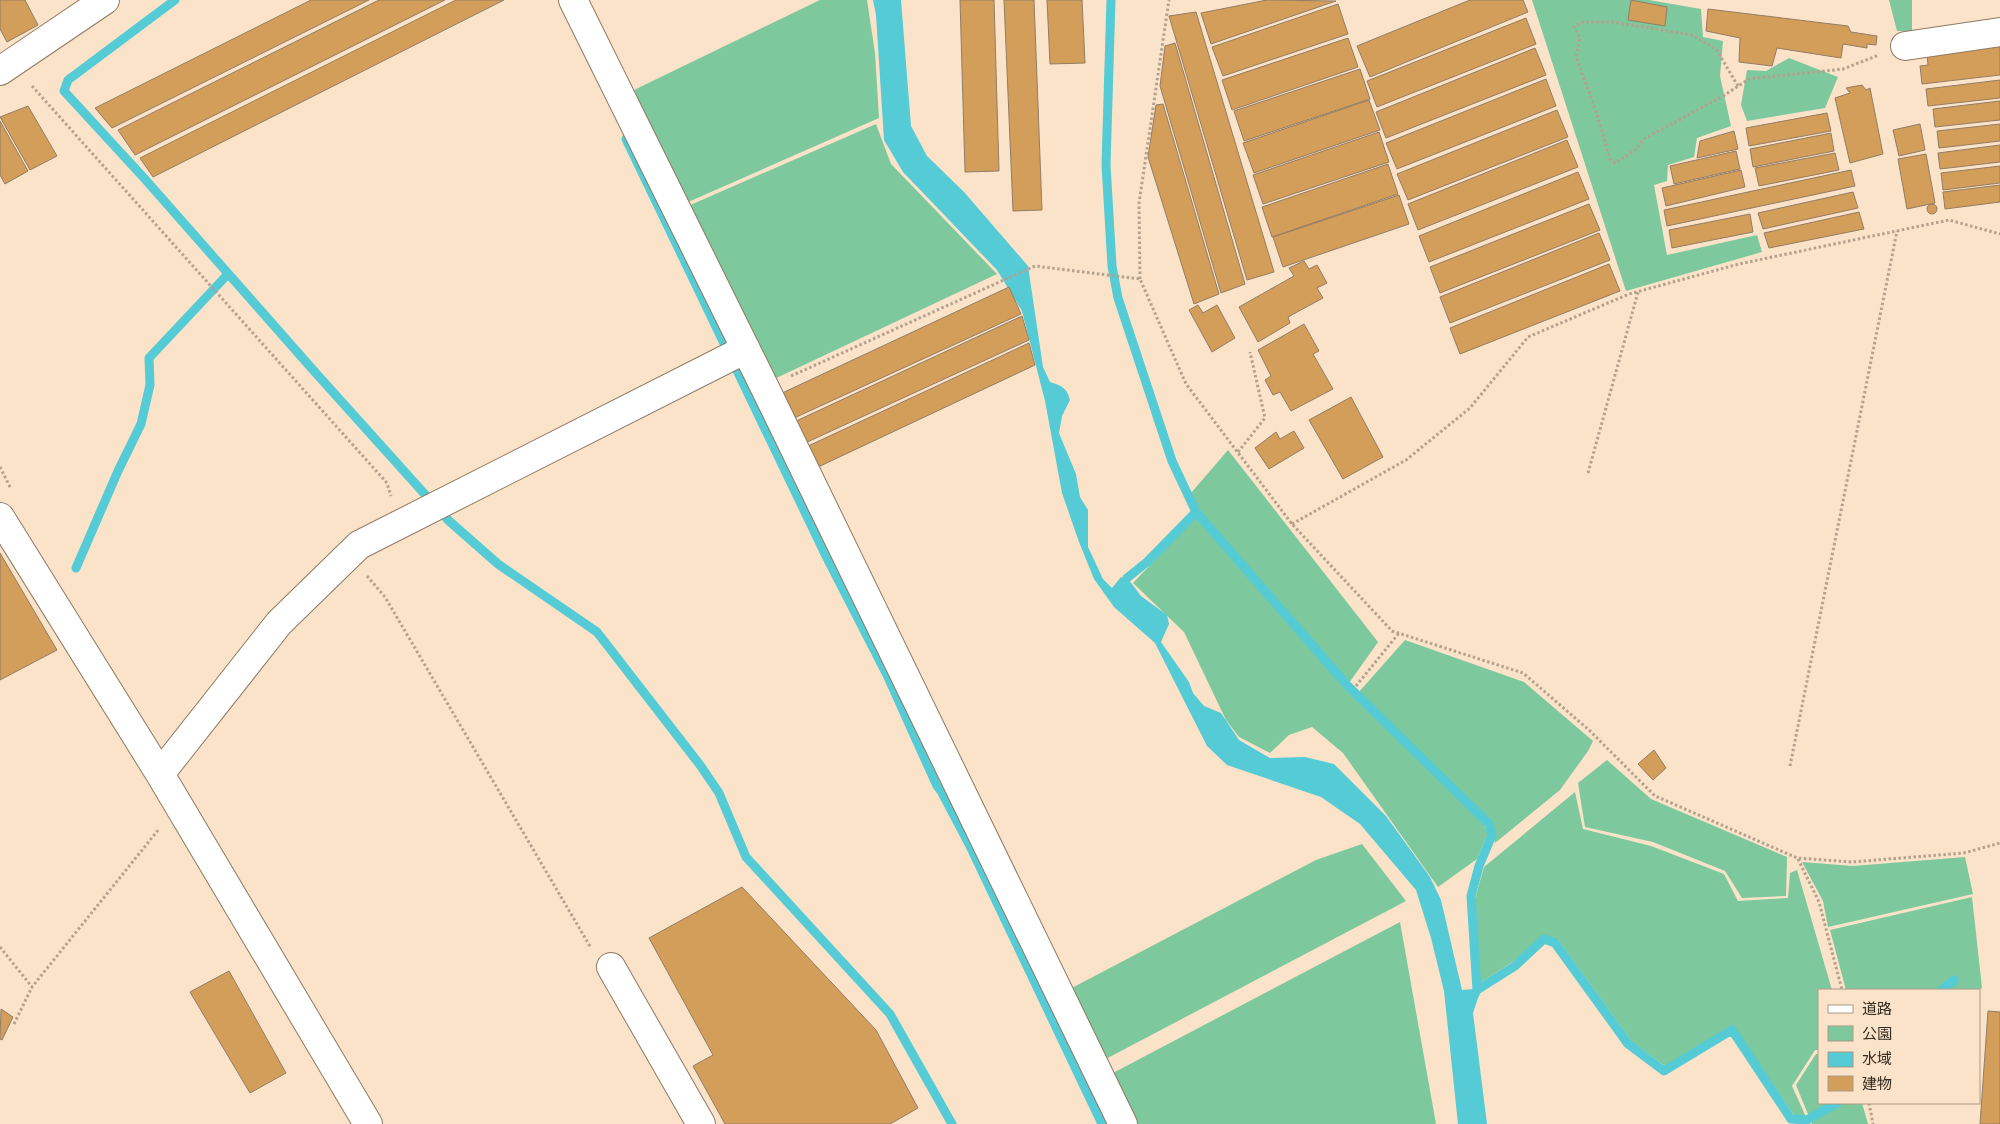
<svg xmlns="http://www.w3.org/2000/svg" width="2000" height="1124" viewBox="0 0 2000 1124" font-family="'Source Sans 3','Noto Sans JP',sans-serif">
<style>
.green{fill:#7dc89d}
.water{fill:#54cbd5}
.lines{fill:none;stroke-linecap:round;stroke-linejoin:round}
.stream{stroke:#54cbd5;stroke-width:9}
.building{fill:#d39d5a;stroke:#927d65}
.minor-casing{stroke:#8e7961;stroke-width:30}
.path{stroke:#b4a18d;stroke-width:3;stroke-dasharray:2.5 2.5;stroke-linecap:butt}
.minor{stroke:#fff;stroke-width:28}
</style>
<rect width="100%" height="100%" fill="#fbe3c9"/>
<path class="green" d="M820,0h47l8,53 4,65 -193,85 -52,-113z
M1532,0h117l52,9 2,28 20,4 -3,35 11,50 -34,12 -3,19 -26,8 -1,16 -13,4 13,70 90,-20 5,17 -136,39z
M1889,0h23v31h-15z
M1789,58l49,19 -13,31 -78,13 -6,-16 6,-35 19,1z
M876,124l15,40 106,110 -225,106 -84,-174z
M1228,450l150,192 -29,41 -151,-173 -7,-17z
M1197,516l146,168 141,141 4,8 -11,26 -39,28 -95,-134 -31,-26 -23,8 -19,18 -31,-16 -13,-17 -42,-88 -51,-49z
M1405,640l119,42 69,59 -5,10 -28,39 -65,53 -4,-18 -133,-132z
M1607,760l44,39 136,58 -1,39 -44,2 -17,-27 -72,-29 -68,-15 -7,-44z
M1575,792l8,37 68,17 73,28 14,27 50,-3 2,-25 7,-3 35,120h-13v60h-4l-23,36 14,31 -12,-2 -61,-89 -68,40 -33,-24 -73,-101 -16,-5 -29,25 -34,22 -5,-84 9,-32z
M1362,844l44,57 -304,160 -36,-70 250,-131z
M1965,857l8,37 -145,33 -5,-26 -21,-39 51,4z
M1972,897l10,91 -4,2h-132l-16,-60z
M1400,922l36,202h-302l-23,-50z
M1816,1054h3v49h43l6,21h-56l-16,-39z"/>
<path class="water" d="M873,0h28l10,126 16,30 37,36 64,74 15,101 7,15c12,4 17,6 20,18l-8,16 -3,17 17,41 4,23 8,13v37l15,32 9,9 9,-11 8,3 12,16 26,19 2,9 -8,18 28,40 4,11 11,13 17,7 18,27 31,18 35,-1 29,7 52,52 44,61 11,23 21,90 12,-1 6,3 -7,21 14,111h-29l-14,-133 -13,-53 -15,-48 -56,-66 -39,-27 -94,-32 -20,-19 -52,-103 -41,-36 -20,-28 -15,-37 -17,-49 -17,-92 -23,-90 -25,-41 -94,-98 -19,-32 -8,-125z"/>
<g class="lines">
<path class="stream" d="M175,0l-107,80 -4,11 80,87 170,193 134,149 50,44 99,68 103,133 19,28 27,64 144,157 62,110
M1111,0l-5,165 6,101 6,32 54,163 24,51 150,172 143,140 3,11 -13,31 -8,30 6,94 -6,11
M626,139l200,417 61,119 50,111 4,5 30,57 131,276
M76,568l42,-97 23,-47 9,-39 -1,-27 79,-84
M1127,578l20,-16 49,-50
M1477,990l38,-24 29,-27 11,4 73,101 36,27 68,-41 59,89 16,1 30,-17
M1942,990l12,-10"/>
</g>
<path class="building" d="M0,0h25l13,25 -31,17 -7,-13z
M311,0h58l-257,128 -17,-20z
M379,0h66l-310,155 -17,-25z
M456,0h48l-351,177 -13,-19z
M960,0h34l5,171 -34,1z
M1004,0h30l8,210 -29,1z
M1047,0h35l3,63 -35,1z
M1267,0l69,1 -125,43 -10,-31z
M1470,0h53l5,12 -158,65 -13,-31z
M1631,0l36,7 -2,19 -37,-6z
M1338,4l10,30 -125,42 -11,-29z
M1708,9l140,17 3,6 26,4 -1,9 -9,-1v4l-24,-4 -2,14 -64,-10 -5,18 -33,-4 1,-24 -34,-7z
M1196,12l78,260 -27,8 -78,-264z
M1526,18l10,26 -159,63 -10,-26z
M1348,38l10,29 -126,43 -10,-30z
M1175,43l70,241 -24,9 -61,-207 5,-40z
M2000,45v30l-78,9 -2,-18 8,-1 -1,-11z
M1535,48l11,27 -160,63 -10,-26z
M1360,69l10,30 -126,42 -10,-30z
M1546,79l10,27 -159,63 -11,-26z
M2000,80v18l-72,8 -2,-17z
M1862,85l4,5 4,-2 13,66 -33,9 -15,-65 15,-5 -4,-5z
M1369,100l11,30 -126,43 -11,-30z
M2000,101v19l-65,7 -2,-18z
M1163,104l56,190 -25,10 -46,-147 8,-52z
M28,106l29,50 -27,14 -30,-53z
M1557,110l11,27 -160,63 -11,-26z
M1827,113l4,18 -82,15 -3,-18z
M0,121l28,50 -23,13 -5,-9z
M1920,124l5,26 -26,6 -6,-26z
M2000,124v17l-61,7 -2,-17z
M1734,131l4,18 -41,9 3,-17z
M1379,132l10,30 -126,42 -10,-29z
M1831,133l3,18 -81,16 -3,-18z
M1567,140l11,27 -160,63 -10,-26z
M2000,145v17l-60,7 -2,-16z
M1736,151l4,18 -66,15 -4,-18z
M1835,153l4,17 -80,16 -4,-18z
M1926,154l9,49 -28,6 -9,-50z
M1388,164l10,30 -126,43 -10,-30z
M2000,166v17l-57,7 -2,-17z
M1741,170l4,17 -79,19 -4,-18z
M1851,170l4,16 -188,40 -3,-16z
M1578,172l11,27 -160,63 -10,-26z
M2000,185v17l-55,7 -2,-17z
M1853,192l5,16 -95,21 -5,-16z
M1399,195l10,29 -126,43 -10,-30z
M1589,204l11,26 -160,63 -10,-26z
M1927 209a5 5 0 1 1 10 0a5 5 0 1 1-10 0Z
M1859,212l5,17 -95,19 -5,-15z
M1750,214l3,18 -81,16 -3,-18z
M1599,233l11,27 -160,63 -10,-26z
M1304,261l5,8 8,-4 10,18 -10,5 6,10 -35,19 2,6 -32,19 -19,-35 55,-31 -5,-8z
M1609,264l11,27 -160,63 -10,-26z
M1009,287l12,27 -229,105 -12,-25z
M1198,305l5,8 14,-8 18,33 -23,14 -23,-42z
M1022,316l7,24 -226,104 -9,-22z
M1304,324l15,27 -6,3 20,35 -42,22 -11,-19 -7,3 -8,-15 6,-4 -13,-26z
M1029,343l6,22 -219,103 -10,-21z
M1351,397l32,60 -40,22 -34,-59z
M1294,431l10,17 -35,21 -14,-21 21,-16 4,7z
M0,553l57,97 -57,30z
M1654,750l12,18 -13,12 -15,-16z
M742,887l134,143 42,78 -28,16h-165l-32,-58 20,-11 -64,-117z
M229,971l57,102 -36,20 -60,-101z
M1,1009l12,8 -11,23 -2,-1z
M1988,1011l12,1v112h-20z"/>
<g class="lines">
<g class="minor-casing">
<path id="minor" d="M573,0l192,388 358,736
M1905,46l95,-14
M0,71l105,-71
M0,517l160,257 208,350
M160,774l119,-151 80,-78 387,-196
M611,967l90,157"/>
</g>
<path class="path" d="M32,86l355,397 4,13
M1738,86l-22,-37 -24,-14 -80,-13h-30l-8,5 6,11 -4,19 20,54 14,48 5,4 20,-13 9,-11 79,-43 26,-17 94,-10 36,-14
M1140,279l-1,-76 30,-203
M791,376l244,-110 105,13 46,105 106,140 100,107 131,42 66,57 66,66 142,62 55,4 112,-9 36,-10
M1238,452l27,-34 -15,-66
M0,467l11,22
M1588,473l50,-181
M1292,524l114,-64 64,-52 58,-71 101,-43 110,-30 210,-44 51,14
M367,576l18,21 206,351
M1356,686l43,-53
M1790,766l107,-535
M1798,859l21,43 23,88
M0,947l32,40 127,-158
M14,1024l18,-37
M1869,1103l4,21"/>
<use href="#minor" class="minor"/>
</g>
<rect x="1818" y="989" width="162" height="115" fill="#fbe3c9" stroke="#ab9986"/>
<rect x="1828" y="1005" width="25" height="8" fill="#ffffff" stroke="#ab9986"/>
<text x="1862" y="1014" font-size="15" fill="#342b21">道路</text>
<rect x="1828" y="1026" width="25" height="15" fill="#7dc89d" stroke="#ab9986"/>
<text x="1862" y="1039" font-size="15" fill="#342b21">公園</text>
<rect x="1828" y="1052" width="25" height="15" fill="#54cbd5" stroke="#ab9986"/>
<text x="1862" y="1064" font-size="15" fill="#342b21">水域</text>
<rect x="1828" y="1076" width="25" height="15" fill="#d39d5a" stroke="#ab9986"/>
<text x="1862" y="1089" font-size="15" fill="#342b21">建物</text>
</svg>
